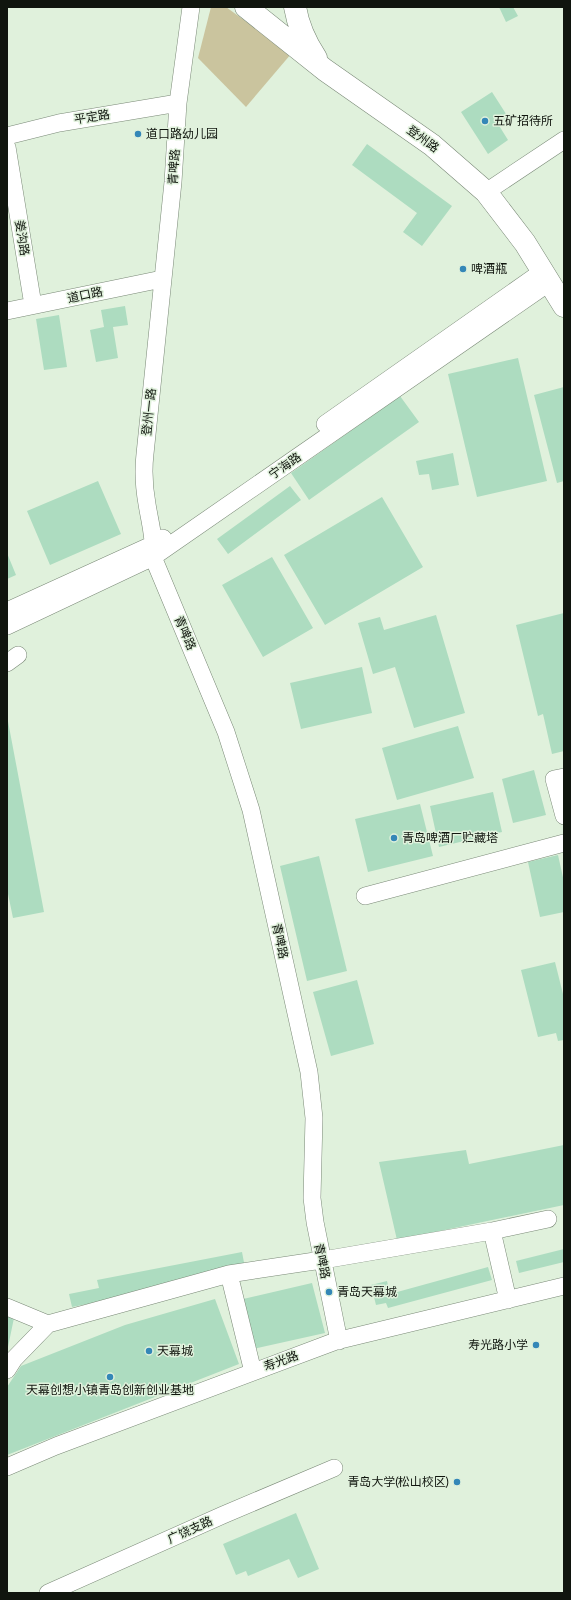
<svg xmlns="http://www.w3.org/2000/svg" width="571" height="1600" viewBox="0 0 571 1600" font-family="'Asap Condensed','Noto Sans SC',sans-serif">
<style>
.green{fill:#cac49e}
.building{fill:#addcc0}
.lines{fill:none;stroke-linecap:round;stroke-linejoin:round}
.minor-casing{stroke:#7a8977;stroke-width:18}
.major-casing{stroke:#7a8977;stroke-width:23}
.minor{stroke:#fff;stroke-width:17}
.major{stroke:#fff;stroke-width:22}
.poi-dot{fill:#3487b7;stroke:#e0f1dc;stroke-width:1.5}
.labels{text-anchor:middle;stroke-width:3;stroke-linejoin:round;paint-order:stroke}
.street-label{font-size:12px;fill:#10150e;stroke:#e0f1dc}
.poi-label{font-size:12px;fill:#10150e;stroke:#e0f1dc;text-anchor:start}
</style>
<rect width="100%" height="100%" fill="#e0f1dc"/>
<path class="green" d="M211,7h15l65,47 -45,53 -48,-49z"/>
<path class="building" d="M499,7h14l5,9 -12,6z
M492,92l16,25 -10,7 10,16 -20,14 -27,-42z
M367,144l85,62 -30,40 -19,-14 14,-19 -65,-48z
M125,306l3,19 -15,2 5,31 -22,4 -6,-32 14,-3 -3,-17z
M59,315l8,52 -23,3 -8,-51z
M518,358l29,123 -70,16 -29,-123z
M564,387v94l-7,2 -23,-88z
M400,396l19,26 -110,78 -18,-27z
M453,453l6,32 -27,5 -3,-16 -10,1 -3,-14z
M98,481l23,53 -71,31 -23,-54z
M290,486l11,14 -73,54 -11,-15z
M382,497l41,70 -98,58 -41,-70z
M7,553l9,22 -9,4z
M272,557l41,71 -50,29 -41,-72z
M564,613v138l-12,3 -9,-40 -5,2 -22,-91z
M436,615l29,98 -51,15 -19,-61 -22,7 -15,-51 22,-6 4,13z
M362,667l10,46 -71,16 -11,-46z
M7,716l37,196 -31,6 -6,-29z
M458,726l16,52 -77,22 -15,-52z
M534,770l12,45 -33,8 -11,-44z
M493,792l9,40 -63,15 -9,-41z
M420,804l13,52 -65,16 -13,-53z
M558,855l6,27v30l-24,5 -12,-55z
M319,856l28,115 -40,10 -27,-115z
M555,962l9,36v42l-6,1 -2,-8 -18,4 -17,-67z
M357,980l17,64 -43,12 -18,-64z
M564,1145v60l-167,35 -18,-78 87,-12 3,14z
M564,1249v13l-45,11 -3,-12z
M242,1252l4,21 -174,34 -3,-13 30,-6 -2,-8z
M488,1267l4,13 -104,28 -2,-5 -10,2 -5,-20 16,-4 3,13z
M312,1283l13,50 -72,16 -14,-49z
M215,1299l24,65 -232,91v-68l14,-21 104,-41z
M7,1311l8,2 -7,34h-1z
M296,1513l23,56 -21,9 -9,-19 -41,17 -2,-5 -10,4 -13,-31z"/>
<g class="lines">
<g class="minor-casing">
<path id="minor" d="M191,7l-13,96 -5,79 -28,272c-2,17 -1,33 2,50 3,19 8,35 6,53l73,175 25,78 58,262 5,46 -2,80 3,24 24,119
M7,136l52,-13 119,-20
M7,147l26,158
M486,192l78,-52
M7,311l155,-32
M325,424l218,-153
M7,611l147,-67 9,-6
M7,626l146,-69 397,-275
M7,663l11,-8
M564,777l-10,2 10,37
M365,896l199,-53
M492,1231l16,69
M329,1259l163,-28 56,-12
M229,1274l24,98
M7,1307l41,17 -34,35 -7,11
M48,1324l181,-50 86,-13
M7,1467l49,-21 280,-105 228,-55
M48,1593l175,-78 111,-47"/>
</g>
<g class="major-casing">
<path id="major" d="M246,7l79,63 107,75 54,47 39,51 39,63
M295,7c3,18 11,36 21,51"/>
</g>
<use href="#minor" class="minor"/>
<use href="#major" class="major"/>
</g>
<g class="poi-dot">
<circle cx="485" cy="121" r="4"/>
<circle cx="138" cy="134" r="4"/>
<circle cx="463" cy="269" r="4"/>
<circle cx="394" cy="838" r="4"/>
<circle cx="329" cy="1292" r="4"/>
<circle cx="536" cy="1345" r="4"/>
<circle cx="149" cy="1351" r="4"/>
<circle cx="110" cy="1377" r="4"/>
<circle cx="457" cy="1482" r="4"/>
</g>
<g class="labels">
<g class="street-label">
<text transform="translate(92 117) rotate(-9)" y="4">平定路</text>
<text transform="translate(423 139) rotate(36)" y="4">登州路</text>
<text transform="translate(174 167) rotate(-86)" y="4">青啤路</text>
<text transform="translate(22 238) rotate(81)" y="4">姜沟路</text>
<text transform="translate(85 295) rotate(-12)" y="4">道口路</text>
<text transform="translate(149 412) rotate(-84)" y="4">登州一路</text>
<text transform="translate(285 466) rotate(-35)" y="4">宁海路</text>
<text transform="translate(185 633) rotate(67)" y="4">青啤路</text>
<text transform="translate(280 941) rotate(78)" y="4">青啤路</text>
<text transform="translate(322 1261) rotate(78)" y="4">青啤路</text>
<text transform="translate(281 1361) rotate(-20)" y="4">寿光路</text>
<text transform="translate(190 1530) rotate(-24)" y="4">广饶支路</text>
</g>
<g class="poi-label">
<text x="493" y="125">五矿招待所</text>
<text x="146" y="138">道口路幼儿园</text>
<text x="471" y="273">啤酒瓶</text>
<text x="402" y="842">青岛啤酒厂贮藏塔</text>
<text x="337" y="1296">青岛天幕城</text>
<text x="528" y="1349" text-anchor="end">寿光路小学</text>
<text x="157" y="1355">天幕城</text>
<text x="110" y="1394" text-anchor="middle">天幕创想小镇青岛创新创业基地</text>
<text x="449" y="1486" text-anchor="end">青岛大学(松山校区)</text>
</g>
</g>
<rect width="571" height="1600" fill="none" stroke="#10150e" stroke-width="16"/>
</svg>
